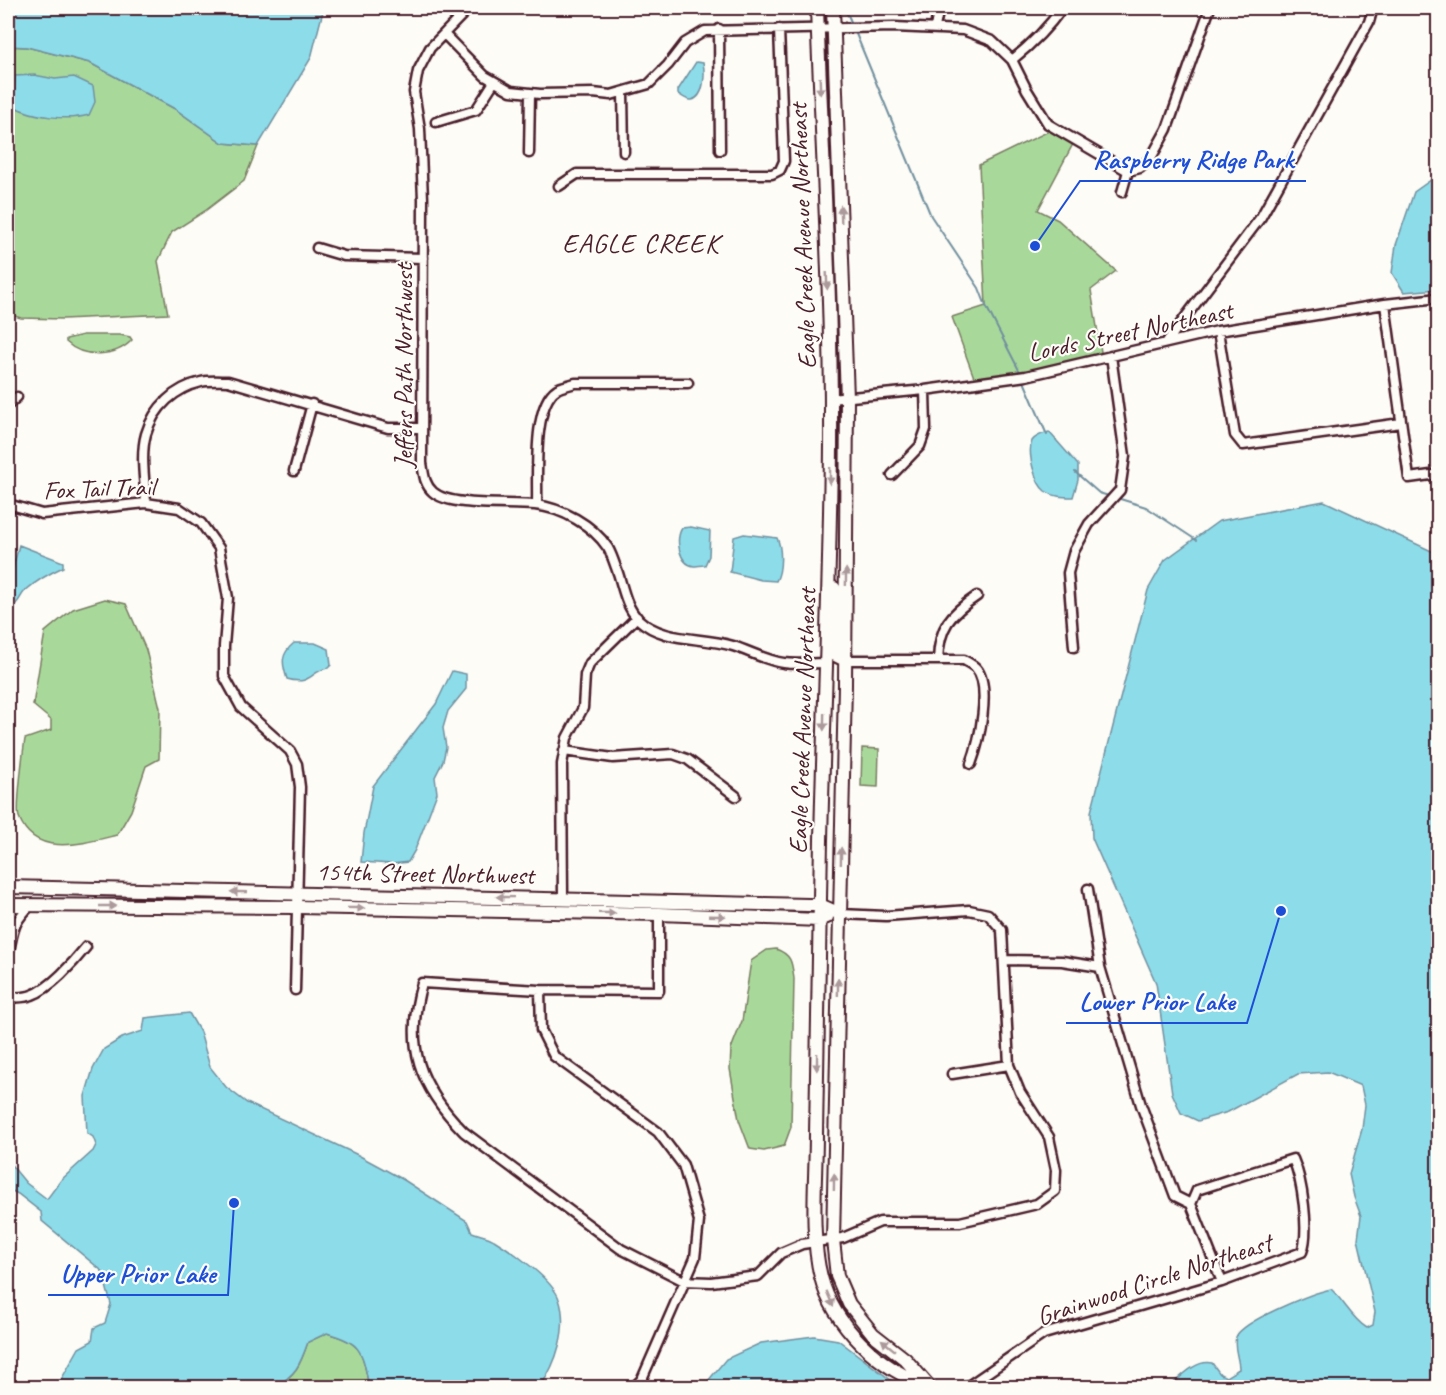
<svg xmlns="http://www.w3.org/2000/svg" width="1446" height="1395" viewBox="0 0 1446 1395" font-family="Caveat,sans-serif">
<style>
.green{fill:#a8d99a;stroke:#797c62;stroke-width:1.5}
.water{fill:#8ddcea;stroke:#72909e;stroke-width:1.5}
.lines{fill:none;stroke-linecap:round;stroke-linejoin:round}
.stream{stroke:#72909e;stroke-width:2}
.street-casing{stroke:#4a1f2b;stroke-width:13}
.secondary-casing{stroke:#4a1f2b;stroke-width:16}
.street{stroke:#fdfcf7;stroke-width:8}
.secondary{stroke:#fdfcf7;stroke-width:12}
.oneway{fill:#ac999b}
.labels{text-anchor:middle;stroke-width:4.5;stroke-linejoin:round;paint-order:stroke}
.street-label{font-size:26px;fill:#4a1f2b;stroke:#fdfcf7}
.neighbourhood-label{font-size:27px;letter-spacing:1.5px;fill:#4a1f2b;stroke:#fdfcf7}
.leader{fill:none;stroke:#1d4ed8;stroke-width:2}
.callout-dot{fill:#1d4ed8;stroke:#fdfcf7;stroke-width:2}
.callout-label{font-size:27px;text-anchor:middle;font-weight:bold;fill:#1d4ed8;stroke:#fdfcf7;stroke-width:4.5;stroke-linejoin:round;paint-order:stroke}
</style>
<rect width="100%" height="100%" fill="#fdfcf7"/>
<filter id="ink" filterUnits="userSpaceOnUse"><feTurbulence type="fractalNoise" baseFrequency=".0167" numOctaves="2"/><feDisplacementMap in="SourceGraphic" scale="12" xChannelSelector="R" yChannelSelector="G"/><feConvolveMatrix kernelMatrix="1 2 1 2 8 2 1 2 1" color-interpolation-filters="sRGB"/></filter>
<g filter="url(#ink)">
<path class="green" d="M8,46l19,1 63,16 85,46 48,34 35,3 -14,35 -39,30 -33,21 -14,29 10,53 -105,5 -42,-1 -13,-4z
M1051,130l22,14 -35,66 20,10 58,51 -25,19 11,68 -126,25 -24,-66 34,-11 -7,-141z
M83,335h37l10,2 2,3c-16,17 -48,19 -66,2v-3z
M105,599l21,5 20,46 14,58 -1,51 -13,7 -15,45 -14,24c-33,8 -82,24 -98,-18 -3,-7 4,-65 6,-78l26,-9v-10l-18,-15 12,-73 28,-23z
M862,748l17,1 -1,38 -17,-1z
M776,949c16,6 16,14 18,30l-3,148 -7,19 -20,5 -14,-2 -11,-29 -9,-51 1,-20 11,-28 9,-60 16,-11z
M327,1333c33,10 35,16 41,49l-4,5 -90,1c22,-13 26,-22 34,-46z"/>
<path class="water" d="M8,8h318l-3,3 -12,47 -53,88 -35,-3 -48,-34 -85,-46 -63,-16 -19,-1z
M696,62l7,1c2,9 2,34 -11,37 -5,1 -10,-4 -14,-6v-4z
M34,75l21,4 19,-2 19,9 2,16 -6,13c-22,6 -56,2 -76,-9l2,-30z
M1438,175v114l-34,3 -12,-19 4,-28 18,-53z
M1049,432l29,33v15l-5,17c-10,0 -19,0 -28,-6 -10,-8 -18,-38 -13,-50 4,-6 11,-7 17,-9z
M1324,501l114,53v833h-269c12,-10 27,-28 43,-24l8,11 6,3 13,-8c0,-11 -6,-21 -3,-32 6,-16 76,-44 95,-48 13,12 21,30 36,39l6,-3 2,-13 -17,-73 3,-23 -7,-19 -5,-23 13,-45 3,-24 -4,-19 -33,-14 -30,2 -70,38 -30,9 -17,-8 -9,-20 -16,-110 -64,-145 -1,-26 57,-222 17,-30 54,-39z
M691,527l19,4 -1,25 -4,9c-1,0 -10,1 -11,1 -15,-2 -19,-26 -12,-38z
M744,534l33,4c5,10 5,33 -1,43l-15,-1 -31,-8 4,-35z
M19,545l44,17v5c-15,7 -26,13 -38,24 -5,5 -6,12 -12,15l-3,-4 2,-31z
M294,643h21l14,6 2,16 -3,3c-18,3 -16,18 -41,11 -5,-16 -7,-24 7,-36z
M452,671l14,3v15l-18,22 -5,17 3,19 -3,14 -8,16 2,16 -22,57 -7,12 -16,2 -31,-2 3,-29 9,-47 63,-82z
M189,1013l11,19 10,35 16,20 21,16 111,52 46,25 63,41 5,11c7,3 16,4 22,8 18,11 59,40 65,59 10,29 -3,65 -19,88h-176l4,-5c-6,-33 -8,-39 -41,-49l-19,9c-8,23 -12,33 -34,45h-217l22,-39 13,-7 2,-13 11,-5 6,-19 -9,-33 -60,-50 -1,-9 -23,-18 -10,-5v-28l18,22 21,16 14,-19 32,-29 3,-6 -3,-8 -6,-4 -2,-37 8,-27 11,-20 18,-11 21,-7 2,-13z
M814,1336l24,4 62,47h-197l23,-28 35,-16z"/>
<g class="lines">
<path class="stream" d="M840,8l8,7 4,9
M854,29l77,187 48,72 7,18 35,68
M1023,379l24,56
M1075,472l24,21 13,4
M1117,498l29,9 50,33"/>
<g class="street-casing">
<path id="street" d="M469,8l-39,40 -12,23 -4,21 6,37 3,70 -1,264c2,11 2,21 11,29 18,16 77,10 102,13 27,3 58,20 73,43 4,7 7,17 10,25 5,15 8,34 20,46 26,24 63,17 95,27 16,5 34,15 51,17 14,2 28,0 41,0
M935,27l4,-19
M719,29l1,121
M444,34l41,42 26,15 29,3 53,-1 18,2 38,-11 19,-19 17,-22 20,-12 189,-4 69,3 29,11 20,19 15,30 21,34 80,47
M1012,60c20,-16 36,-32 50,-52
M623,92l1,60
M436,122l40,-12 18,-28
M529,153l1,-60
M559,186l18,-12h195l8,-4 4,-9 -5,-132
M1122,192l6,-21 12,-3 11,-10 16,-29 43,-121
M317,248l27,8 79,2
M1385,304l24,174 29,-4
M1218,331l17,104 8,10 158,-22
M1166,343l95,-126 108,-195 4,-14
M830,399l95,-9 101,-14 192,-45 167,-27 53,-6
M8,405l9,-8
M294,471l18,-67
M892,475l28,-29 6,-17 -1,-39
M146,503c-1,-21 -6,-48 0,-69 8,-27 29,-46 55,-52 8,-2 18,-1 27,-1l160,47h34
M8,504l34,10 104,-11 33,5 22,15 18,25 9,50 -4,48v30l17,31 49,44 7,13 3,23 -5,203
M537,505c1,-29 -5,-100 20,-116 5,-3 13,-4 18,-6h113
M1074,647l-6,-74 6,-22 15,-27 31,-34 5,-34 -14,-100
M845,660h119c3,2 9,5 12,8 16,18 3,75 -5,96
M938,660c1,-33 12,-46 39,-64
M564,751l49,7 60,-4 14,5 49,37
M1088,889l12,78 41,138 34,91 16,8 31,78
M563,898l-1,-134 5,-26 16,-30 2,-33 5,-12 47,-46
M659,914v77l-119,-1 -118,-7c-18,63 -3,103 42,149l157,117 63,32 27,1 47,-6 23,-23 21,-9 41,-6 37,-16h80l77,-18 18,-13 1,-21 -7,-33 -29,-45 -11,-27 -7,-135 -14,-16 -19,-4 -83,6 -46,-2
M8,955c6,-24 3,-31 23,-50
M1005,960l57,1 38,6
M540,990l1,40 13,26 104,76 25,33 16,56 -4,37 -53,121 -9,9
M8,998c7,-1 17,0 24,-3 18,-6 42,-33 54,-48
M952,1074l57,-9
M8,1282v13
M965,1388l79,-54 178,-52 80,-30c8,-21 0,-73 -9,-93l-96,31 -6,14"/>
</g>
<g class="secondary-casing">
<path id="secondary" d="M817,8c5,145 15,291 14,437 -1,132 -7,263 -10,395 -2,98 -4,196 -5,294 0,45 -6,100 5,143 12,48 60,94 107,108
M833,8l14,390 -2,287 -12,555 4,36 12,28 24,30 32,25 22,25
M834,588l2,20v43l1,5 8,4
M8,887l800,18h12l20,9
M8,905l289,2 362,7 160,6 8,-3"/>
</g>
<use href="#street" class="street"/>
<use href="#secondary" class="secondary"/>
</g>
<defs><path id="oneway-solid" d="M-6-.8H1V-3.2L6.5 0L1 3.2V.8H-6Z" transform="scale(1.5)"/></defs>
<g class="oneway">
<use href="#oneway-solid" transform="translate(820 86) rotate(88)"/>
<use href="#oneway-solid" transform="translate(841 214) rotate(-92)"/>
<use href="#oneway-solid" transform="translate(827 281) rotate(88)"/>
<use href="#oneway-solid" transform="translate(830 476) rotate(91)"/>
<use href="#oneway-solid" transform="translate(846 577) rotate(-89)"/>
<use href="#oneway-solid" transform="translate(824 722) rotate(91)"/>
<use href="#oneway-solid" transform="translate(841 856) rotate(-89)"/>
<use href="#oneway-solid" transform="translate(239 892) rotate(-179)"/>
<use href="#oneway-solid" transform="translate(505 897) rotate(-179)"/>
<use href="#oneway-solid" transform="translate(108 906)"/>
<use href="#oneway-solid" transform="translate(356 908) rotate(1)"/>
<use href="#oneway-solid" transform="translate(607 913) rotate(1)"/>
<use href="#oneway-solid" transform="translate(717 916) rotate(2)"/>
<use href="#oneway-solid" transform="translate(838 987) rotate(-89)"/>
<use href="#oneway-solid" transform="translate(817 1062) rotate(91)"/>
<use href="#oneway-solid" transform="translate(834 1182) rotate(-89)"/>
<use href="#oneway-solid" transform="translate(830 1299) rotate(67)"/>
<use href="#oneway-solid" transform="translate(888 1345) rotate(-141)"/>
</g>
</g>
<g class="labels">
<g class="street-label">
<text transform="translate(802 236) rotate(-92)" y="9">Eagle Creek Avenue Northeast</text>
<text transform="translate(1130 331) rotate(-12)" y="9">Lords Street Northeast</text>
<text transform="translate(403 366) rotate(-90)" y="9">Jeffers Path Northwest</text>
<text transform="translate(99 488) rotate(-2)" y="9">Fox Tail Trail</text>
<text transform="translate(802 721) rotate(-88)" y="9">Eagle Creek Avenue Northeast</text>
<text transform="translate(425 873) rotate(1)" y="9">154th Street Northwest</text>
<text transform="translate(1154 1279) rotate(-18)" y="9">Grainwood Circle Northeast</text>
</g>
<g class="neighbourhood-label">
<text x="641" y="252">EAGLE CREEK</text>
</g>
</g>
<path class="leader" d="M1035 246L1080 181H1306M1281 911L1247 1023H1066M234 1203L228 1295H48"/>
<g class="callout-dot">
<circle cx="1035" cy="246" r="6"/>
<circle cx="1281" cy="911" r="6"/>
<circle cx="234" cy="1203" r="6"/>
</g>
<g class="callout-label">
<text x="1193" y="168">Raspberry Ridge Park</text>
<text x="1157" y="1010">Lower Prior Lake</text>
<text x="138" y="1282">Upper Prior Lake</text>
</g>
<rect width="1446" height="1395" fill="none" stroke="#fdfcf7" stroke-width="30"/>
<rect x="15" y="15" width="1416" height="1365" fill="none" stroke="#4a1f2b" stroke-width="2" filter="url(#ink)"/>
</svg>
